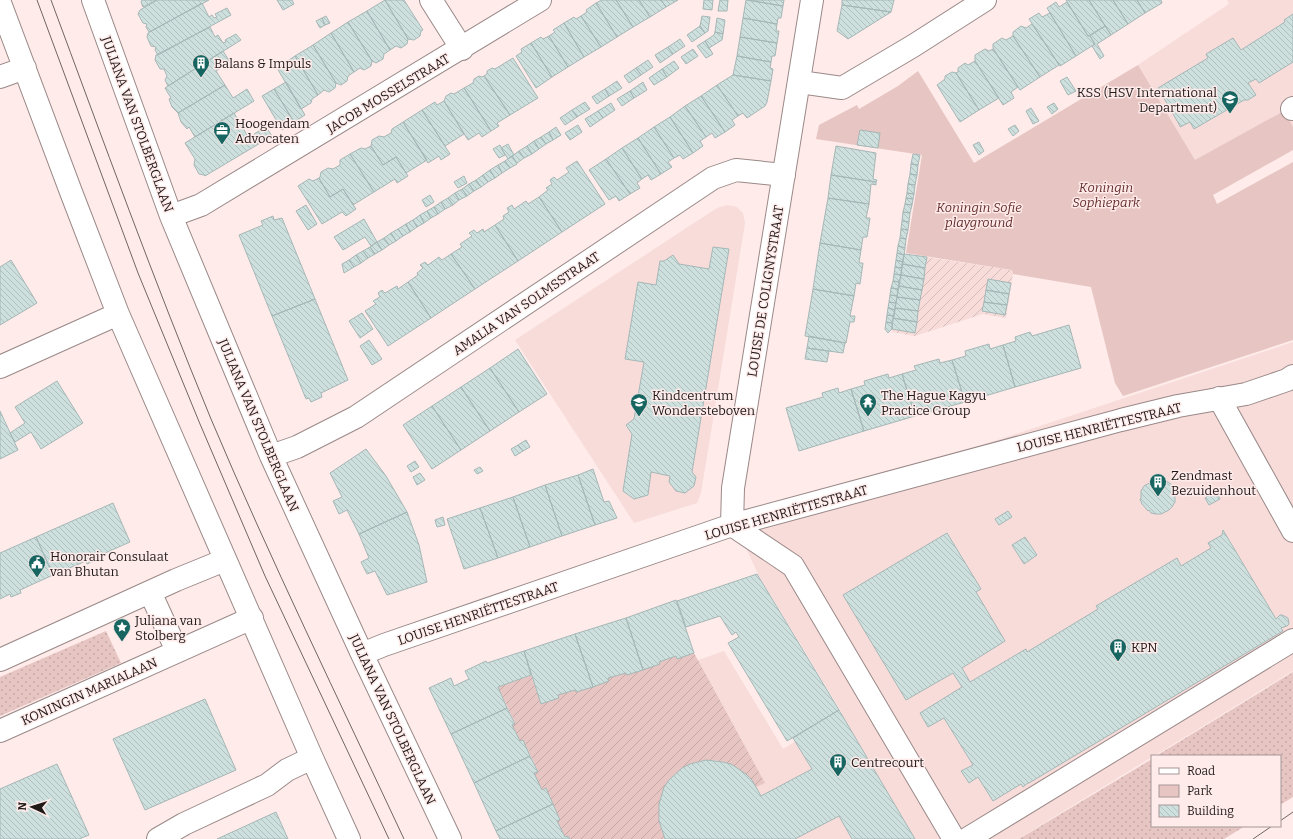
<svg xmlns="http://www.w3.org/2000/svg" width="1293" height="839" viewBox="0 0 1293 839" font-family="Bitter,serif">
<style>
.built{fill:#f7dcda}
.industrial{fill:url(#industrial-furrows)}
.grass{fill:url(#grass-dots)}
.park{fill:#e7c5c2}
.garden{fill:url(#garden-furrows)}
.building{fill:url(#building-back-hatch);stroke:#a5b7b6}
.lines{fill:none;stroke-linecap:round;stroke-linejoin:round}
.minor-casing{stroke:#9a8988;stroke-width:24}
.minor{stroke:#fff;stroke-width:22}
.tram{stroke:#706665;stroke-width:1}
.labels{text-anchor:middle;stroke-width:3;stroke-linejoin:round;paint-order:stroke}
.poi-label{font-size:13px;fill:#1f1918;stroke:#feebea;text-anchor:start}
.street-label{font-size:13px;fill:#1f1918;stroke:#feebea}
.park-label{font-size:13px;font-style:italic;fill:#652e2d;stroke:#feebea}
</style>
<defs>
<pattern id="industrial-furrows" width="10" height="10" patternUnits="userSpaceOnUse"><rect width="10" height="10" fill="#f7dcda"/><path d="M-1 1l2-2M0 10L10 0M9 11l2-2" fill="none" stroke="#d3bcba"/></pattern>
<pattern id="grass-dots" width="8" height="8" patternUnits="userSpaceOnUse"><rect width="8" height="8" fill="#e7c5c2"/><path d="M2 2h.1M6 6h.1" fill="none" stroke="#c6a9a6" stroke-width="1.8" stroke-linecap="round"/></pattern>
<pattern id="garden-furrows" width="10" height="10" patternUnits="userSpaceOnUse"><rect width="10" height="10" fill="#e7c5c2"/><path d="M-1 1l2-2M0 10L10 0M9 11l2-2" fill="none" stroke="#c6a9a6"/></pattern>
<pattern id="building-back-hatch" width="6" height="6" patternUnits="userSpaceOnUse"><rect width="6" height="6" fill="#cde0de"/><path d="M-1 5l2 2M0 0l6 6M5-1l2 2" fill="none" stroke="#b0c0be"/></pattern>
</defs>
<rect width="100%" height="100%" fill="#feebea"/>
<path class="built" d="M1227,0h66v150l-98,10 -57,-95 91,-61z
M727,205l10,2 6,6 2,10 -44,270 -4,10 -63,20 -119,-183 202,-132z
M1293,342v329l-139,85h-2v1l-134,82h-447l-54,-115 207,-73 59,98 59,-36 -83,-137 -23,-49z"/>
<path class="industrial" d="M906,254l106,16 1,4 -7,44 -23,-4 -68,22 -23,-4z"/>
<path class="grass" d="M106,631l15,32 -121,53v-39z
M1293,672v125l-13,8v-49h-124z
M1152,759v67h93l-21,13h-205z"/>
<path class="park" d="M1138,65l57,95 89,-49 9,16v23l-80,45 4,9 76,-42v178l-170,56 -8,-13 -24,-96 -78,-13 -1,-4 -106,-17 16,-98 -106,-16 3,-14 38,-20 2,4 39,-23 20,-15 56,92z"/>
<path class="garden" d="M694,653l71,130 -9,4c-37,-58 -120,-14 -91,52h-95l-2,-3 -3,1 -8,-16 3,-2 -14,-31 -4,2 -8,-17 4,-2 -15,-31 -3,1 -8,-16 3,-2 -17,-36 33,-12 10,29 17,-9 17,-5 2,2 32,-11 -1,-3 18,-5 1,2 32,-11v-2l17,-6 1,2z"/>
<path class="building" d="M142,0h15l-14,7 -2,-5z
M157,0h52l-60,32 -3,-5 1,-3 -4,-1 -5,-9 2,-4z
M277,0h15l2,4 -11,6z
M385,0l23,39 -1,5 -6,4 -5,-2 -6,4 -23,-39z
M385,0h19l19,30 -2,1 -1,5 -6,4 -6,-1z
M602,0h14l17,27 -16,10 -21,-34z
M616,0h23l11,17 -17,10z
M639,0h22l5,7 -16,10z
M661,0h17l-12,7z
M704,0h9l-1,10 -9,-1z
M720,0h8l-1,11h-9z
M746,0l37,6 -2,12h-3l-1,6 -34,-6z
M748,0h36l-1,6z
M842,0h52l-3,12 -49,-7z
M1066,0h23l16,26 -17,10z
M1089,0h24l15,24 -17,11z
M1113,0h24l8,13 -17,11z
M1137,0h24l1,3 -17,10z
M1056,2l3,5 8,-5 21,34h2l5,8 -19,12 -29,-48z
M202,3l7,14 3,-2 2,3 3,-1 -2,-3 12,-6 4,7 -73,40 -3,-5 1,-3 -5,-1 -4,-9 1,-4z
M596,3l21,34 -16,10 -20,-31 6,-4 -1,-2z
M842,5l49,7 -43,27 -11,-8z
M367,11l23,39 -6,4 -1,5 -7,4 -4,-2 -24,-39z
M1039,13l3,4 8,-4 26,43 -16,10 -31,-47z
M1293,14v48l-34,21 -3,-4 -8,4 8,12 -8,5h-4l-50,29 -4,-7 -10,5v-1l-22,-38 50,-30 -2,-4 27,-16 8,12 44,-28 -1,-2z
M326,16l4,7 -5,2 -3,-7z
M581,16l20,31 -17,10 -20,-34 10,-6 2,2z
M702,16l8,1 -2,14 -3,2 -5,-7z
M322,18l3,7 -5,3 -4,-7z
M717,18l8,2 -2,14 -8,-2z
M743,18l34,6 -1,7h3l-2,12 -37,-6z
M348,22l24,39 -1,5 -7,4 -4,-2 -6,4 -23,-39z
M564,23l20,34 -16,10 -19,-31 6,-4 -2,-2z
M1032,24l27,41 -19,12 -27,-41v-4l8,-6 5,2z
M700,26l5,7 -13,9 -5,-7z
M1105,26l6,9 -14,9 7,12 -4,3 -8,-13 3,-2 -5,-8z
M210,27l5,10 3,-2 5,8 3,-1 -1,-2 11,-6 5,6 -73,46 -3,-6 2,-4 -3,-7h-4l-5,-9 1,-5z
M715,32l8,2 -1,6 -13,8 -4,-7 9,-6z
M331,33l23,39 -6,4 -1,5 -6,4 -5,-2 -23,-38z
M549,36l19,31 -16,10 -21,-34 10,-6 2,2z
M1013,36l27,41 -20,13 -27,-42v-4l9,-6 4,2z
M740,37l37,6 -2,13h-3l-1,6 -34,-6z
M680,39l5,7 -12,8 -5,-7z
M705,41l8,13 -7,4 -9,-12z
M531,43l21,34 -16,11 -20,-32 6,-4 -1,-3z
M313,45l23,38 -1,5 -6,4 -5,-2 -6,5 -23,-39z
M668,47l5,7 -13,9 -5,-8z
M693,49l5,7 -12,8 -5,-7z
M985,49l4,2 4,-2 25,38 -7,5 3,6 -11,7 -28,-44v-6z
M223,51l7,11 -14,9 9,14 -47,28 -6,-6 -3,-8 2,-1 -6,-10z
M295,56l23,39 -6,4 -1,4 -10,6 -24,-41z
M737,56l34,6 -1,6 3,1 -2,12 -38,-6z
M513,58l25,40 -28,17 -26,-39 3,-2v-3l5,-3 3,1z
M648,60l5,7 -12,8 -5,-7z
M674,61l5,7 -12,9 -5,-8z
M975,61l24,37 -20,12 -23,-37 2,-1v-4l7,-5 3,2z
M636,68l5,7 -12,8 -5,-7z
M662,69l5,8 -13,8 -5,-7z
M952,72l4,1 23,37 -19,12 -23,-37 8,-6v-3z
M733,75l38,6 -4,21 -2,4 -18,12 -4,-5 -5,3 -21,-31z
M479,76l3,1 2,-1 26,39 -13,8 2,3 -8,5 -27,-43 9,-5 1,-4z
M1067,77l9,14 -8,4 -8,-14z
M617,81l5,7 -13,8 -4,-7z
M286,82l19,33 -11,7 -20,-33z
M643,82l4,8 -13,8 -4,-7z
M225,85l8,13 14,-9 7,12 -59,36 -6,-10 -2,2 -6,-7 -3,-9z
M717,85l21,31 -6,4 3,5 -10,7 -24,-36z
M464,88l27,43 -9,6 -3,-4 -11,7 -24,-39 2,-5 5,-3 3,1z
M274,89l20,33 -12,8 -20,-34z
M605,89l4,7 -12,8 -5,-7z
M630,91l4,7 -12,8 -5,-7z
M701,96l24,36 -10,6 -3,-5 -6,4 -21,-31z
M444,101l20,33 -19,12 -23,-36 13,-8 2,3z
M585,102l5,7 -13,8 -5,-7z
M611,103l4,7 -12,8 -5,-7z
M1054,103l4,6 -6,5 -5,-7z
M685,106l21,31 -6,4 3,5 -10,7 -23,-36z
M1031,108l8,13 -6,3 -7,-13z
M422,110l28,44 -9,6 -2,-4 -11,7 -25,-41z
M572,110l5,7 -12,8 -5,-7z
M598,111l5,7 -13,9 -5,-8z
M234,113l16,27 6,-3 -2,-3 12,-7 6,9 -67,40 -1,-1 -5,-1 -5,-9 1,-6 -10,-16z
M670,117l23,36 -10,6 -3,-4 -6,3 -20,-31z
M403,122l24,38 -21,13 -10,-16 -13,8 -12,-19 1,-6 7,-4 5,1 7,-4 1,-4z
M578,125l4,7 -12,8 -5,-7z
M1015,125l4,6 -6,5 -5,-7z
M556,127l5,8 -8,5 -4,-8z
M654,127l20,31 -6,4 4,5 -11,7 -23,-36z
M860,130l20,3 -2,15 -21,-3z
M549,132l4,8 -7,4 -5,-7z
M541,137l5,7 -7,5 -5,-8z
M638,138l23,36 -10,6 -3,-5 -6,4 -20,-31z
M534,141l5,8 -7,5 -5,-8z
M979,142l5,9 -5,4 -6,-10z
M508,144l6,11 -6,4 -7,-11z
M500,145l5,10 -6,3 -6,-9z
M371,146l12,19 13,-8 12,19 -11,7 -2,-4 -21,13 -24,-38 11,-6 4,1z
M527,146l5,8 -8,4 -5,-7z
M836,146l40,7 -3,26 4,1 -1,2 -45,-7z
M622,148l20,31 -5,4 3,5 -10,6 -24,-35z
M519,151l5,7 -7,5 -5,-7z
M350,154l24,38 -21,13 -10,-16 -13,8 -11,-19 1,-1 1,-5 7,-4 5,1 7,-4v-5z
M913,154l7,1 -2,10 -7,-1z
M512,156l5,8 -7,4 -5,-7z
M606,159l24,35 -11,7 -3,-5 -7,4 -20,-30z
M505,161l5,7 -8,5 -4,-8z
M577,161l28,43 -43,28 -23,-35 9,-7 -2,-2 6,-4 -2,-4 4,-3 3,3 12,-8 -3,-4z
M911,164l7,1 -1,10 -7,-1z
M498,165l4,8 -7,5 -5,-8z
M490,170l5,8 -7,4 -5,-7z
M910,174l7,1 -2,10 -7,-1z
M483,175l5,7 -7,5 -5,-7z
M831,175l45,7v3l-5,-1 -2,20 -41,-6z
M464,176l3,7 -9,5 -4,-6z
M319,178l11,19 13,-8 13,20 -10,7 -4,-4 -20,12 -24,-38 11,-7 4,2z
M476,180l5,7 -7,4 -5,-7z
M469,184l5,7 -7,5 -5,-7z
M908,184l7,1 -1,9 -7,-1z
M462,189l5,7 -8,4 -4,-7z
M455,193l4,7 -6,5 -5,-7z
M907,193l7,1 -1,5 -7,-1z
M430,195l4,7 -8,5 -4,-7z
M539,197l23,35 -44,29 -23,-36 9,-6 -1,-3 6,-4 -2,-4 5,-3 2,4 12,-8 2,3z
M448,198l5,7 -8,4 -4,-7z
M828,198l41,6 -3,14h4l-3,19h-4l-2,13 -41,-7z
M906,198l7,1 -1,6 -7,-1z
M441,202l4,7 -7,5 -4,-7z
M905,204l7,1 -2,8 -7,-1z
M306,205l11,19 -9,6 -12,-19z
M434,207l4,7 -7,4 -4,-7z
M427,211l4,7 -7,5 -4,-8z
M903,212l7,1 -1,9 -7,-1z
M420,215l4,8 -7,4 -4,-7z
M273,216l1,4 8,-2 33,81 -43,17 -33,-81 24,-10 -2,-4z
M364,219l13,23 -6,4 -6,-9 -22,13 -9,-13z
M413,220l4,7 -7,5 -4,-8z
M902,221l7,1 -1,8 -7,-1z
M406,224l4,8 -7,4 -5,-7z
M495,225l23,36 -43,28 -24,-35 11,-7 -2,-3 12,-8 -3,-3 5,-3 3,3 6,-4 1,3z
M398,229l5,7 -7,5 -5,-8z
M901,229l7,1 -2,9 -6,-1z
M391,233l5,8 -7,4 -5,-7z
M384,238l5,7 -7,5 -5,-8z
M900,238l6,1 -1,9 -7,-2z
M377,242l5,8 -7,4 -5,-7z
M820,243l41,7 -2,13h4l-3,21 -4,-1 -2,13 -41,-7z
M898,246l7,2 -1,7 -7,-2z
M370,247l5,7 -7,4 -5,-7z
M713,247l16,2 -37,223 4,5 -2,9 -9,7 -9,-2 -7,-9 1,-6 -19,-4 -3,23 -14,4 -11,-8 9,-57 -6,-9 8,-6 10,-57 -19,-3 13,-77 18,3 4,-24h4l9,-6 6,9 30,5z
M363,251l5,7 -7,5 -5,-8z
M897,253l7,2 -1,7 -7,-2z
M451,254l24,35 -44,29 -23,-36 10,-7 -1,-2 6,-5 -3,-3 5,-3 3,3 11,-8 3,3z
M904,254l23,3 -2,11 -23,-4z
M356,255l5,8 -7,4 -5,-7z
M11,260l26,43 -37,22v-58z
M349,260l5,7 -10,6 -2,-9z
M896,260l7,2 -1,6 -7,-1z
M902,264l23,4 -1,11 -23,-4z
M895,267l7,1 -1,7 -7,-1z
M894,274l7,1 -2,7 -6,-1z
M901,275l23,4 -2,11 -23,-4z
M988,279l23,4 -2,11 -23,-4z
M893,281l6,1 -1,7 -7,-1z
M408,282l23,36 -43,28 -23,-35 11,-7 -3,-3 7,-4 -2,-4 4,-3 3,3 12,-7 1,3z
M899,286l23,4 -2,10 -23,-3z
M891,288l7,1 -1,7 -7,-1z
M813,289l41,7 -4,20h5l-1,6h-4l-4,21 -41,-7z
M986,290l23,4 -2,11 -23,-3z
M890,295l7,1 -1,7 -7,-1z
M897,297l23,3 -2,11 -23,-3z
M315,299l33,81 -27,13 1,4 -11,5 -2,-4 -3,1 -34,-83z
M889,302l7,1 -1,7 -7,-2z
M984,302l23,3 -2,10 -23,-4z
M888,308l7,2 -1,6 -7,-1z
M895,308l23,3 -1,11 -24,-4z
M362,313l11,16 -13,9 -11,-17z
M887,315l7,1 -2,7 -6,-1z
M893,318l24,4 -2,11 -23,-4z
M886,322l6,1v6l-4,4 -3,-4z
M1069,325l12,43 -66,19 -12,-42 13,-4 -1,-4 15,-5 2,4z
M809,336l36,7 -2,10 -36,-5z
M369,340l13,19 -10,6 -12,-19z
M989,344l1,5 13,-4 12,42 -50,15 -13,-42 14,-4 -1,-5z
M807,348l22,3 -2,11 -22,-3z
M518,349l29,45 -28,18 -29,-44z
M939,359l1,4 12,-3 13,42 -50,14 -13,-42 14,-4 -2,-4z
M490,368l29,44 -29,19 -29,-44z
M888,374l1,4 13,-4 13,42 -51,15 -13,-42 14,-4 -1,-4z
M57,381l26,42 -42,26 -10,-17 -16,10 -5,-9 15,-10 -10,-16z
M461,387l29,44 -29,19 -29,-44z
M838,388l1,5 12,-4 13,42 -65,20 -13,-43 37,-11 -1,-4z
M432,406l29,44 -29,19 -29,-44z
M0,411l18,39 -18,9z
M526,440l4,7 -7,4 -5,-6z
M518,445l5,6 -8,5 -4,-7z
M366,449l20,27 21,36 -48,22 -12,-24 -8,4 -6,-13 9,-4 -12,-24z
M415,461l4,6 -8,5 -4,-6z
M480,467l3,4 -6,3 -3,-4z
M593,469l11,33 5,-1 8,17 -22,7 -17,-50z
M420,473l5,7 -8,5 -4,-8z
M578,475l17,50 -33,11 -17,-51z
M1155,479h5l8,3 4,3 3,9v8l-3,5 -3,3 -8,4h-5l-5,-1 -2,-3 -1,1 -6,-7 -2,-5 1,-1v-7l3,-5 7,-4v-1z
M545,485l17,51 -32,11 -17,-50z
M1216,491l4,8 -11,6 -4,-7z
M513,497l17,50 -32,11 -18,-50z
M113,503l17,39 -34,15 1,2 -10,5 -1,-3 -33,14 -17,-38z
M480,508l18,50 -34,11 -17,-50z
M1008,511l4,6 -13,8 -4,-6z
M407,512l12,33 8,37 -40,13 -12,-24 -8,3 -6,-12 8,-4 -10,-24z
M443,517l2,8 -8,2 -2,-7z
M1223,530l53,89 4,-4h2l6,3 1,6 -2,2 -6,2 2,3 -254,152h-1l-5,4 -2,-3 -28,17 -15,-24 -9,6 -8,-12 12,-6 -29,-47 -16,9 -8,-14 42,-26 -9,-14 -47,27 -63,-105 104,-62 34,56 -5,3 29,49 -43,27 8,14 56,-33 1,3 71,-43 -2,-3 81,-48 4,8 30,-18 -3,-5 14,-8z
M36,537l17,38 -33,15 1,3 -10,4 -1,-3 -10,5v-46z
M1025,537l12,18 -13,9 -12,-19z
M757,574l82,136 -52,31 -59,-98 11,-6 -3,-5 -4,3 -12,-19 -34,11 -9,-26z
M676,600l18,53 -17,6 -1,-3 -17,6 1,2 -17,6 -17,-52z
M626,618l17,52 -16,5 -1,-2 -18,5 1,3 -16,6 -18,-53z
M575,634l18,53 -17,5 -1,-2 -17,5 1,3 -18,6 -17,-53z
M524,651l7,24 -33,12 9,21 -56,26 -22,-46 22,-10 3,8 15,-7 -4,-8 21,-10 1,2z
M205,699l31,71 -91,40 -32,-71z
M507,708l8,16 -3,1 8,16 3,-1 7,16 -56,27 -23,-49z
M839,710l76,129h-63l-13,-23 -44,23h-130l-6,-18v-17l5,-17 5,-7 13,-12 8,-4 16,-4 17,2 8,2 15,10 6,6 9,16 51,-27 -19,-31z
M530,756l8,16 -4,1 8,17 4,-2 7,16 -57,27 -22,-48z
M57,764l32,71 -10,4h-79v-50z
M553,804l7,16 -3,1 8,16 3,-1 2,3h-70l-4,-8z
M276,812l12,27h-71z"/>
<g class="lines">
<g class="minor-casing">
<path id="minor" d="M93,0l78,216 100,240 91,198 88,185
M431,0l31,49
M812,0l-79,488 -1,37 61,41 161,273
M0,3l71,189 47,122 194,444 37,81
M0,77l25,-9
M800,82l42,6 71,-42 72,-46
M1292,109l1,-1
M171,216l30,-11 339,-205
M0,367l118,-53
M1219,398l74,133
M271,456l26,-9 59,-30 357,-239 23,-8 48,5
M150,592l27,59
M362,654l22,-9 348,-120 389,-105 57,-14 68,-12 41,-14 6,-4
M0,660l176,-80 49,-20
M0,731l252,-113
M158,839l26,-15 83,-39 20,-15 25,-12
M967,839l326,-199"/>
</g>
<use href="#minor" class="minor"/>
<path class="tram" d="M37,0l101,273 62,151 65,152 124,263
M51,0c52,140 103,281 160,419 60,142 128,281 193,420
M1280,821l13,-9
M1253,839l19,-13"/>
</g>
<defs>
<g id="building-pin" transform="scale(0.9)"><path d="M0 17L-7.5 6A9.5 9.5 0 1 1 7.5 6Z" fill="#176561" stroke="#feebea"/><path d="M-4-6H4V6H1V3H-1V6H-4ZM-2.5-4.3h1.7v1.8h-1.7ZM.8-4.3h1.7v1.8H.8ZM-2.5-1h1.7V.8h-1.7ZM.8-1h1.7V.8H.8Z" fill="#fff"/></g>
<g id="school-pin" transform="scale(0.9)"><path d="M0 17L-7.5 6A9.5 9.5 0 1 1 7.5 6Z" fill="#176561" stroke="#feebea"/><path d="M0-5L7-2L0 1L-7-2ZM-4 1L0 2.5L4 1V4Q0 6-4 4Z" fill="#fff"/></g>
<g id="office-pin" transform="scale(0.9)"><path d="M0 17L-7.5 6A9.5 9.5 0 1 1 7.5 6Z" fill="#176561" stroke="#feebea"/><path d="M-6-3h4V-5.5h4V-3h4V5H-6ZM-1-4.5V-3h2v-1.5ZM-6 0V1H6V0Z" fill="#fff"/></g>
<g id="temple-pin" transform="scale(0.9)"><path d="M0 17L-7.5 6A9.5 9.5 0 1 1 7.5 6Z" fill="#176561" stroke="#feebea"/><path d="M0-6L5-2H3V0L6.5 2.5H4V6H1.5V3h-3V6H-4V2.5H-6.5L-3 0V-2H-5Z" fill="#fff"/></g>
<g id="civic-pin" transform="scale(0.9)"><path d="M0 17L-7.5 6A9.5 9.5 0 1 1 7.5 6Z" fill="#176561" stroke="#feebea"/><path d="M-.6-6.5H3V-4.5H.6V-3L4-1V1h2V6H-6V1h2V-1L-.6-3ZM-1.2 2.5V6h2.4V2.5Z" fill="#fff"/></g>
<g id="sight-pin" transform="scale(0.9)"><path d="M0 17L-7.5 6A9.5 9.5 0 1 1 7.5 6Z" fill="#176561" stroke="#feebea"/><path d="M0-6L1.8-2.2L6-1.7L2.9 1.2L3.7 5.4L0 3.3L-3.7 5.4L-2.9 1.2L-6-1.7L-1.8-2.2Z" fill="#fff"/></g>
</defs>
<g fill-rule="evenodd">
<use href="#building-pin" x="201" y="63"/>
<use href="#school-pin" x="1230" y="99"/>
<use href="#office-pin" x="222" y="130"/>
<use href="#school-pin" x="639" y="402"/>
<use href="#temple-pin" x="868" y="402"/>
<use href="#building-pin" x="1158" y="482"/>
<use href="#civic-pin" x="37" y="563"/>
<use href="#sight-pin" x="122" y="627"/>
<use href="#building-pin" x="1118" y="647"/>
<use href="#building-pin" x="838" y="762"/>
</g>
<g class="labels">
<g class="poi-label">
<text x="214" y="68">Balans &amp; Impuls</text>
<text x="1217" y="97" text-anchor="end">KSS (HSV International<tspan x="1217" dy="15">Department)</tspan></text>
<text x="235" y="128">Hoogendam<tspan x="235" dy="15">Advocaten</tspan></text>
<text x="652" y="400">Kindcentrum<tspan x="652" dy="15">Wondersteboven</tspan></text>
<text x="881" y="400">The Hague Kagyu<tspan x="881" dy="15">Practice Group</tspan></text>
<text x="1171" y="480">Zendmast<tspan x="1171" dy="15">Bezuidenhout</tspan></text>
<text x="50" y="561">Honorair Consulaat<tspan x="50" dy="15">van Bhutan</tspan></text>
<text x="135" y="625">Juliana van<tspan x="135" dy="15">Stolberg</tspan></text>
<text x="1131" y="652">KPN</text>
<text x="851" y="767">Centrecourt</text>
</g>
<g class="street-label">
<text transform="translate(388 93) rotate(-31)" y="5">JACOB MOSSELSTRAAT</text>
<text transform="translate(138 124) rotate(70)" y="5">JULIANA VAN STOLBERGLAAN</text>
<text transform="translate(765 291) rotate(-81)" y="5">LOUISE DE COLIGNYSTRAAT</text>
<text transform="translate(526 303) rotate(-34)" y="5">AMALIA VAN SOLMSSTRAAT</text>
<text transform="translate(259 425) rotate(67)" y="5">JULIANA VAN STOLBERGLAAN</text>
<text transform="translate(1099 427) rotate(-14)" y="5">LOUISE HENRIËTTESTRAAT</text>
<text transform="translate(786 512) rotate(-16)" y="5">LOUISE HENRIËTTESTRAAT</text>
<text transform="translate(478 613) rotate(-19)" y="5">LOUISE HENRIËTTESTRAAT</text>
<text transform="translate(89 691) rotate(-24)" y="5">KONINGIN MARIALAAN</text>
<text transform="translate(393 719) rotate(65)" y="5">JULIANA VAN STOLBERGLAAN</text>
</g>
<g class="park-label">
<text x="1106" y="192">Koningin<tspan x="1106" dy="15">Sophiepark</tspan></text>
<text x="979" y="212">Koningin Sofie<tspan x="979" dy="15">playground</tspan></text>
</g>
</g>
<rect x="1151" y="755" width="130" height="72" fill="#feebea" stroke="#a59796"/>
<rect x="1159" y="768" width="20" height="6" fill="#ffffff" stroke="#a59796"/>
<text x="1187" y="775" font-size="12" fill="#1f1918">Road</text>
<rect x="1159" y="785" width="20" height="12" fill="#e7c5c2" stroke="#a59796"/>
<text x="1187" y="795" font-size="12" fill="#1f1918">Park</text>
<rect x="1159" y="805" width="20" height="12" fill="url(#building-back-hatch)" stroke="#a59796"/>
<text x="1187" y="815" font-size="12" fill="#1f1918">Building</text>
<g transform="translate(32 807) rotate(274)" stroke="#feebea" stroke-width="3" paint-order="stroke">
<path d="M0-3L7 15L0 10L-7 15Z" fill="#1f1918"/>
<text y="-6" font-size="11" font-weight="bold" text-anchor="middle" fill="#1f1918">N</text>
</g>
</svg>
